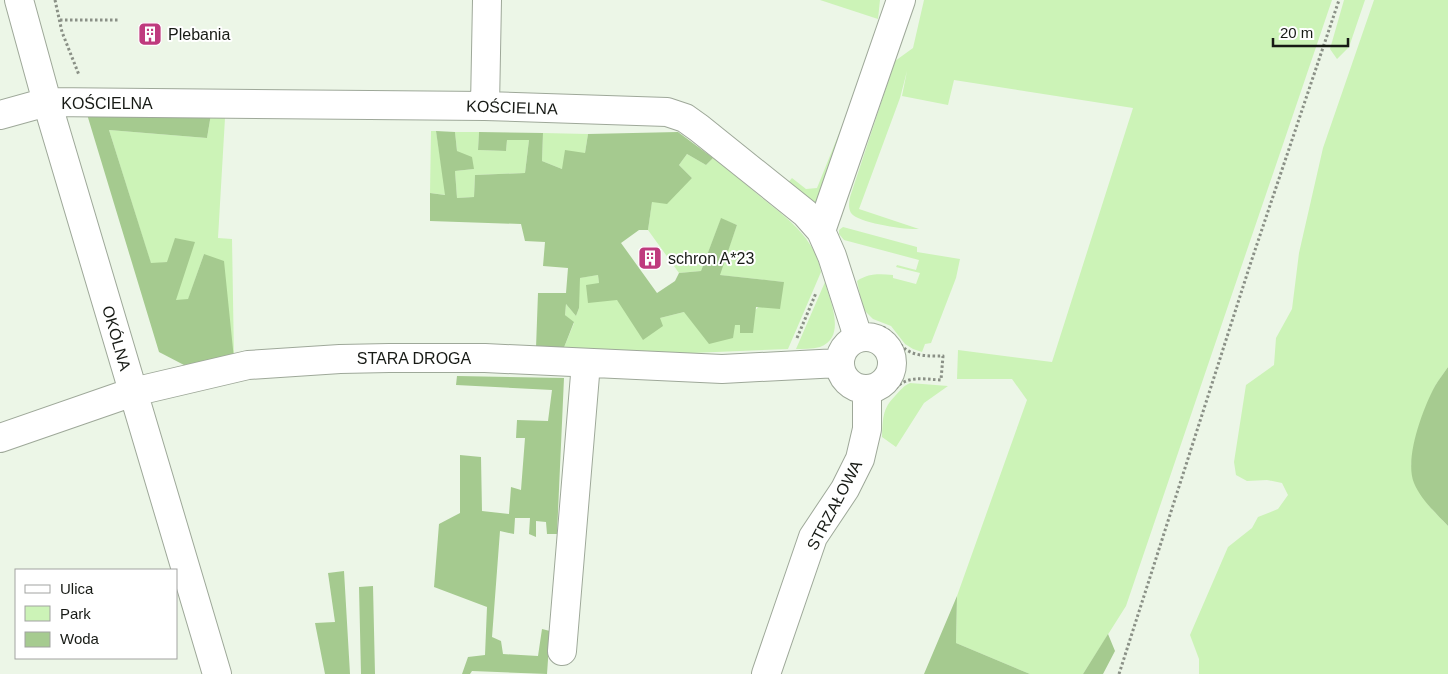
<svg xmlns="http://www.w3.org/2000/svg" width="1448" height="674" viewBox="0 0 1448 674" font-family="Helvetica,sans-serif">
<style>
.green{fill:#ccf3b7}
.forest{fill:#a5ca8f}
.water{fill:#a6cb90}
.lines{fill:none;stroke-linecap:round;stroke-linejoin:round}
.minor-casing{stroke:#9ea899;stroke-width:30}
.path{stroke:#8a9086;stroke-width:3;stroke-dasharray:2.5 2.5;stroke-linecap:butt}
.minor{stroke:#fff;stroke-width:28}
.labels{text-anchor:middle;stroke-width:4;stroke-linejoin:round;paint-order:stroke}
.poi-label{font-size:16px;fill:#171a15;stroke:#fff;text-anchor:start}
.street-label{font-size:16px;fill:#171a15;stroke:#fff}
</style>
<rect width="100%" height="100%" fill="#ecf6e7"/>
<path class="green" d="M820,0h60l-2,19z
M924,0h408l-206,606 -43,68h-53l-74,-31 1,-47 70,-196 -15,-21h-55l1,-29 94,12 81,-254 -179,-28 -6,25 -46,-9 5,-25 -7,27 -41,111 60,20c-13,1 -61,-6 -68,-16 -3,-5 -2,-11 -1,-16l45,-136 18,-13z
M1344,0h21l-16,47 -12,12 -7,-10z
M1374,0h74v367l-13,19 -12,28 -7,26 -5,24 18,42 19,20v148h-249v-15l-9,-24 38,-88 24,-19 6,-11 20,-8 10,-14 -6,-12 -15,-3 -20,1 -11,-6 -2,-13 12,-77 28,-20 2,-27 16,-29 7,-56 24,-105z
M859,84l-35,113 -9,7 -30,-18 7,-8 14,11 11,-1z
M211,114l14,4 -7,120 14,1 2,120 -30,-105 -16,46h-13l-8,-38 -16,2 -42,-134 98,8z
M431,131h5l10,64 -16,-2z
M455,132h24l-1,18 28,1 1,-11h22l-4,33 -50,2 -1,22 -17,1 -2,-27 19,-2 -17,-18z
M543,133l45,1 -3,19 -23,16 -20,-8z
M687,154l19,11 7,-7c16,13 33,26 49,40 25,20 53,40 59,74l-33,77 -169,7 -56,-6 11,-27 -9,-8 1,-11 10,12 3,-8v-30l19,-3 1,8 18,17 43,18 24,-6 51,13h5l44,-43 -65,-7 18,-50 -16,-6 -20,52 -22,2 -31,-43 4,-29 40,-23 -13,-13z
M843,227l74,20v5l43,7 -4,19 -25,65 -6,1 -3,8 -9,-3 -8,-5 -14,-18 -18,-7 -10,-10 -6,-28c12,-8 22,-7 36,-6v3l23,6 4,-11 -24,-6 1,-2 19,5 3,-10 -75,-20 -5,-6v-4z
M825,282c5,19 22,55 -5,65 -8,2 -17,2 -24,2z
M910,383l38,3 -24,17 -28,44 -14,-10c1,-18 0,-28 13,-41 6,-6 8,-10 15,-13z"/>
<path class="forest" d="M86,111l125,3 -4,24 -98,-8 42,133 16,-1 8,-24 20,4 -19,58 12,-1 16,-45 20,7 10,98 -50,6 -25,-13z
M436,131l19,1 2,19 15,6 2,12 -19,2 2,27 17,-1 1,-22 50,-2 4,-33h-22l-1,11 -28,-1 1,-18 64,1 -1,28 20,8 3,-19 20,3 3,-19 90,-2 35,26 -7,7 -19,-11 -8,11 13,13 -25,26 -15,-2 -4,28h-9l-18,13 36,50 18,-12 4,-8 22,-2 20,-53 16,7 -17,50 64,7 -4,27 -24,-2 -3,26h-13v-8h-5l-2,13 -24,6 -25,-32 -24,6 3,8 -20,14 -26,-40 -29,3 -2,-18 13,-2 -1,-8 -18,3 -1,30 -3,8 -10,-12 -1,11 9,7 -11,28 -27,-2 2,-55h28l2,-25 -25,-2 2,-24 -20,-1 -4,-17 -91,-3v-28l15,2z
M457,376l107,2 -7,156h-10l-1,-12 -10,-1v16l-7,-3 1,-16h-15l-1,16 -14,-3 -8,106 9,4 2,13 35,2 4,-27 8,2 -3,43 -75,-3 -2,3h-8l6,-17 17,-2 2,-48 -53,-20 5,-63 21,-11v-58l21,2 1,54 27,3 2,-27 10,3 4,-52h-9l1,-18 31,1 4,-31 -96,-5z
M344,571l6,103h-25l-10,-51 20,-1 -7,-49z
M373,586l2,88h-14l-2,-87z
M957,596l-1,47 74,31h-106z
M1108,634l7,17 -12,23h-20z"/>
<path class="water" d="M1448,367v159c-12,-13 -27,-26 -34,-43 -10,-24 9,-75 21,-97 4,-7 9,-13 13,-19z"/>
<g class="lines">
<g class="minor-casing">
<path id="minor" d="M19,0l28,102 170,572
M485,106l2,-106
M0,115l47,-13 438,4 182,6 18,6 14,10 106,85 16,18 11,25 26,81
M821,231l80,-231
M840 363a26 26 0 1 1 52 0a26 26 0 1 1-52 0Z
M0,438l133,-46 115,-27 92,-6 49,-1h96l237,11 117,-6
M562,651l24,-288
M766,674l47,-137 32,-48 15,-30 7,-30v-40"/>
</g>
<path class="path" d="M55,0l7,32 17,43
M60,20h59
M883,327c9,5 12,12 19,19 10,11 28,10 41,10l-2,24c-18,-1 -35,-5 -47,10
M797,338l19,-45
M1119,674l131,-409 89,-265"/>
<use href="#minor" class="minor"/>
</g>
<defs>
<g id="building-square" transform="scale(1.25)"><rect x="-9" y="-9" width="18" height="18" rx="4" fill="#bf3a7e" stroke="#fff"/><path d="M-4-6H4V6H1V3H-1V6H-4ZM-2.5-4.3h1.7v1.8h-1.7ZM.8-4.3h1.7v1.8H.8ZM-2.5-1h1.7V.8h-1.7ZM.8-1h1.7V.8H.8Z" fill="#fff"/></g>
</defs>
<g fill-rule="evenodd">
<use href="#building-square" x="150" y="34"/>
<use href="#building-square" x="650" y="258"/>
</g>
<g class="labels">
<g class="poi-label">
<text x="168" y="40">Plebania</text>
<text x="668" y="264">schron A*23</text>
</g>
<g class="street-label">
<text x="107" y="109">KOŚCIELNA</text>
<text transform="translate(512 107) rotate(2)" y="6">KOŚCIELNA</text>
<text transform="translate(117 338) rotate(74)" y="6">OKÓLNA</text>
<text x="414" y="364">STARA DROGA</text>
<text transform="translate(834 505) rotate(-62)" y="6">STRZAŁOWA</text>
</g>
</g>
<rect x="15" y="569" width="162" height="90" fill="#ffffff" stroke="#a2a3a1"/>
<rect x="25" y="585" width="25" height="8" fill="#ffffff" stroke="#a2a3a1"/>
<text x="60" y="594" font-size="15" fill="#171a15">Ulica</text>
<rect x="25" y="606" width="25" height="15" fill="#ccf3b7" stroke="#a2a3a1"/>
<text x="60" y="619" font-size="15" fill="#171a15">Park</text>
<rect x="25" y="632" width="25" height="15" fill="#a6cb90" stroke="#a2a3a1"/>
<text x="60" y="644" font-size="15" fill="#171a15">Woda</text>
<path d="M1273 38v8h75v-8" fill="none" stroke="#171a15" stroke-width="2.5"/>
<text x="1280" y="38" font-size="15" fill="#171a15" stroke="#ffffff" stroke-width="4" paint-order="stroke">20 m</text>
</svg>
